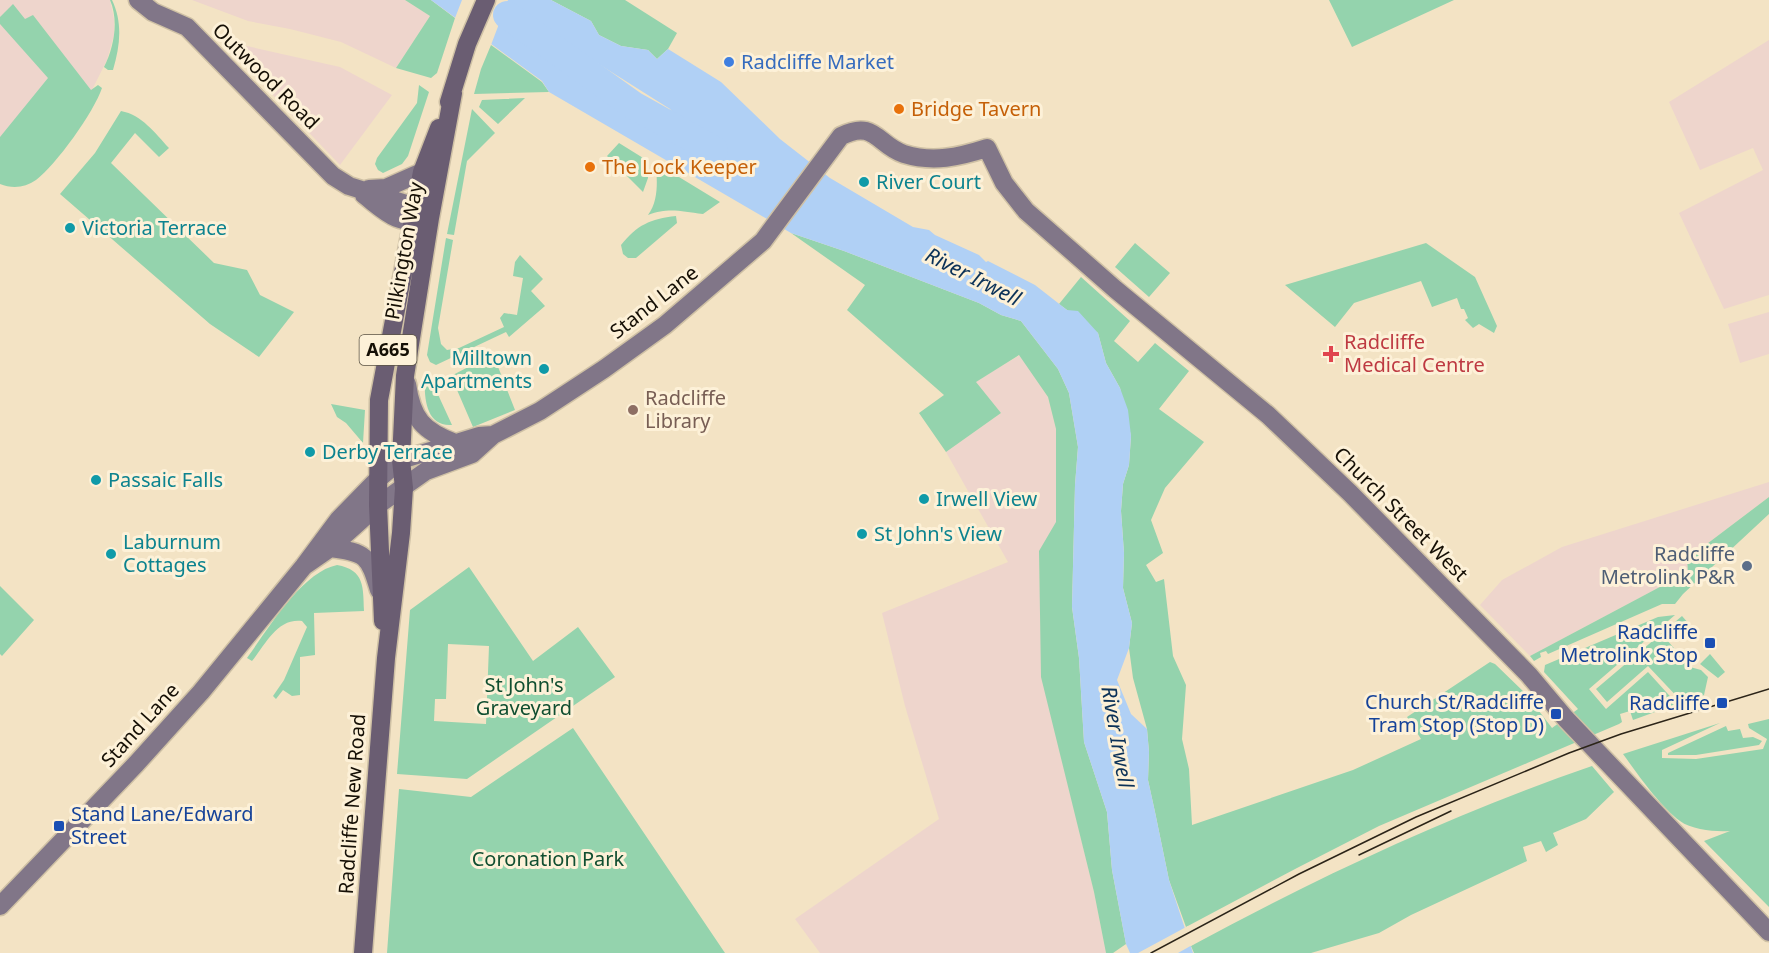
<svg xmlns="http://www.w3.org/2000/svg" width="1769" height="953" viewBox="0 0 1769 953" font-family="'Noto Sans',sans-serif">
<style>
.industrial{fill:#eed5cc}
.green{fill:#94d3ad;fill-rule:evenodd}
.water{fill:#b0d0f5;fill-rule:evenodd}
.pier{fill:#f3e3c4}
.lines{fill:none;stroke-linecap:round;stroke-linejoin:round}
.river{stroke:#b0d0f5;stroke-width:28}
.secondary-casing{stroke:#cfc1a5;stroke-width:21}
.primary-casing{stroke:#cfc1a5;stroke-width:21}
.secondary{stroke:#817688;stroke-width:18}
.primary{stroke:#6a5d72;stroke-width:18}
.tram{stroke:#2b2418;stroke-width:1.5}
.shop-dot{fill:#3f7fe0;stroke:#fdf1d8;stroke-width:2}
.food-dot{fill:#e8710a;stroke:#fdf1d8;stroke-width:2}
.culture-dot{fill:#0f9aa8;stroke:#fdf1d8;stroke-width:2}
.health-dot{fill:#e0444e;stroke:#fdf1d8;stroke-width:2}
.education-dot{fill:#8d6e63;stroke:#fdf1d8;stroke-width:2}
.service-dot{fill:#5c6f8a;stroke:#fdf1d8;stroke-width:2}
.transit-dot{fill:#1a4fb4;stroke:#fdf1d8;stroke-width:2}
.labels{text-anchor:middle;stroke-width:6;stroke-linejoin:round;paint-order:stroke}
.shield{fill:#fdf1d8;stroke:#5b5344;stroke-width:1.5}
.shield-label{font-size:18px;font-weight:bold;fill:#150f05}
.shop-label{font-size:20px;fill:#366cbe;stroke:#fdf1d8;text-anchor:start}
.street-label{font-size:20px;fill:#150f05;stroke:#fdf1d8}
.food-label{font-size:20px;fill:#c56008;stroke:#fdf1d8;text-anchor:start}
.culture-label{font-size:20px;fill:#0d838f;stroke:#fdf1d8;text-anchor:start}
.health-label{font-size:20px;fill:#be3a42;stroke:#fdf1d8;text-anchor:start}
.education-label{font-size:20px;fill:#785e54;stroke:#fdf1d8;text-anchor:start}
.service-label{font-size:20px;fill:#4e5e75;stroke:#fdf1d8;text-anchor:end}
.transit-label{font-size:20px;fill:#164399;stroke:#fdf1d8;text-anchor:end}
.park-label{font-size:20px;fill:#104e30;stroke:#fdf1d8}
.water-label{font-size:21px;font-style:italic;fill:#0c3258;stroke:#fdf1d8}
</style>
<rect width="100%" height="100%" fill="#f3e3c4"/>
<path class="industrial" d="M0,0h110l4,19v16l-7,25 -34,68 -73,52z
M192,0h213l25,16 -34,52 -55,-26 -51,-13 -42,-8z
M220,40l120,27 52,28 -52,70z
M1769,40v255l-45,14 -45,-96 84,-43 -10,-22 -53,22 -31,-68z
M1769,312v42l-29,9 -12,-39z
M1020,355l28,42 8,32v94l-17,29 3,125 52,215 12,61h-286l-25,-34 144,-100 -34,-113 -23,-93 126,-51 -62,-110 55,-39 -26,-31z
M1769,482v15l-82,62 1,13 -158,84 -50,-51 22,-25 60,-33z"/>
<path class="green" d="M110,0h2c11,23 8,46 1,70h-5l-4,-3c10,-20 15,-46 6,-67z
M405,0h26l24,18 -18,55 -6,5 -35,-10 34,-52z
M551,0h74l52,33 -9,16 -11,10 -9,-9 -27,-4 -22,-11 -8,-14z
M1329,0h125l-102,47z
M13,4l12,15 8,-4 58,75 7,-5 4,3c-8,24 -46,77 -66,92 -11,8 -24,9 -36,4v-47l48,-59 -48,-54v-7z
M491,45l51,37 7,10 -75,2 7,-25z
M419,85l10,7 -21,64 -6,8 -19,9 -5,-3 -3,-6 2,-6 40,-55z
M525,98l-27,26 -19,-17 3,-7z
M472,109l23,24 -28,28 -13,74 -7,-1z
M121,111c21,4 34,22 48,37l-10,9 -24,-24 -24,30 103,100 33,7 13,25 34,17 -35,45 -49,-33 -150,-130 35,-41z
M619,143l29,18v17l-5,14 -36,-36z
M656,163l64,39 -17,12c-22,-2 -33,-7 -55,1 11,-15 9,-34 8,-52z
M676,216l1,7 -41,35h-8l-5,-4 -2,-9c16,-20 29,-26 55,-29z
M791,233l53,18 135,52 22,12 20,6 37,48 11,24 9,54 -3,38 -3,122 7,51 5,84 23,70 5,58 14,74 -13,9h-7l-12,-61 -53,-215 -2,-126 17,-29v-93l-8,-32 -29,-42 -43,27 25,31 -55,39 -27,-39 25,-18 -97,-85 18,-25z
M446,238l7,2 -15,88 3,16 6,6 12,-2 45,-21 -4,-9 4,-5 13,2 6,-37 -10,-2 2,-14 5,-7 23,24 -12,12 14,15 -36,31 -3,-5 -70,33 -6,-3 -3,-7z
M1135,243l35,30 -21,24 -34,-30z
M1426,243l49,34 22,49 -3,7 -15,-9 -6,4 -8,-8 3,-2 -4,-9h-3l-4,-11 -25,9 -11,-26 -67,22 -19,24 -50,-42z
M1081,277l49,44 -16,20 24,21 17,-19 34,28 -30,38 45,33 -39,46 -14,32 12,33 -17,12 10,17 8,-3 9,77 13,29 -4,54 7,30 3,56 161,-55 68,-31 -14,-22 83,-55 5,2 31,30 26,34 26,-19 -34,-37 1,-7 113,-48 17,-2 -86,74 17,20 42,-37 29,32 -44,16 -3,-9 -10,3 2,8 -3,2 -240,102 -82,42 -111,59 -17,-47 -14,-68 -7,-32 1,-28 -2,-23 -14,-51 -4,-30 3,-25 -9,-35 1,-35 -3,-42 2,-27 6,-19 2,-29 -11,-48 -14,-25 -8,-30 -39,-29z
M493,354l22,56 -42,17 -22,-51z
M428,372l4,13 3,3 17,37c-28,2 -28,-31 -27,-51z
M331,404l34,6 -2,33 -17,-20 -9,-6z
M1769,497v17l-86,80 -8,10h-13l-114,50 -2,-3 -6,2 1,4 -7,4 -4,-5 158,-84 -1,-13z
M337,565c28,5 26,22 27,46l-50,2 1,42 -15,2v38l-8,1 -9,-6 -7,9 -3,-3 11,-16 23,-53 -5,-6c-25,-3 -36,23 -50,40l-5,-3c21,-29 55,-86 90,-93z
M469,567l64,94 45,-34 37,50 -148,102 -70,-5 13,-164zM448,644l41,2 -3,78 -52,-3 1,-22h11z
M0,586l34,34 -32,36 -2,-2z
M1682,616l14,16 -5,3 -15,-2 -9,7 23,27 11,3 7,7 -4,18 -21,8 -35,-37 -41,36 -11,-13z
M1710,654l15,18 -7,6 -18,-14z
M1769,719v188l-65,-66 26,-10c-14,1 -38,-1 -50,-10 -20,-15 -42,-46 -57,-67l97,-31 -58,27v8l34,1 67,-10 4,-10 -18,-11 -1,-4z
M1726,726l2,5 12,-2 3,9 10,-1 9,4 -3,4 -63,10h-28v-2z
M573,728l152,225h-338l12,-164 72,8z
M1592,766l22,26 -28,27 -33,14 5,12 -12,7 -5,-11 -18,6 4,14 -116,54 -32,18 -68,20h-117l-3,-7c129,-70 262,-132 401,-180z"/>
<path class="water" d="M431,0h120l40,21 8,14 22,11 27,4 9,9 11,-10 53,33 59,57 50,39 83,49 16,3 6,5 44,20 7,7 2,-1 47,24 32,25 11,1 20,22 8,30 14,25 8,22 3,26 -2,29 -6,19 -2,27 3,42 -1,35 9,35 -3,25 -12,32 14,34 16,15 2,23 -1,28 7,32 14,68 24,73h-63l-4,-9 -14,-74 -5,-58 -23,-70 -5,-84 -7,-51 3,-122 3,-38 -9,-54 -11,-24 -37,-48 -20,-6 -22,-12 -135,-52 -53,-18 -242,-141 -7,-11zM538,34h5l43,22 84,53 15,19 -9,5 -67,-31 -33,-23 -12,-18 -27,-20z"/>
<path class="pier" d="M462,0h46l-17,45 -36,-27z
M1188,926l6,18 -16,9h-40z"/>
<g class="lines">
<path class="river" d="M507,15l126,90 81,45"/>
<g class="secondary-casing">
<path id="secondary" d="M138,0l15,12 34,15 146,149 16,10 67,21 11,8
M369,189l17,-1 36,-16
M364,195c22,17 33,31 63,24
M407,384c5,35 16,47 48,59
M330,548c36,4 39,8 49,42
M304,566l26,-18 48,-43 48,-34 46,-17 21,-19 47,-24 64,-42 61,-44 98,-84 78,-105c34,-17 36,9 63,18 29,9 55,3 83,-6l17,35 22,28 89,78 153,126 82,78 179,182 37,44 203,213
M0,906l136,-142 65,-72 103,-126 35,-47 39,-40 23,-19 78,-24 14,-1"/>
</g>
<g class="primary-casing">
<path id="primary" d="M449,102l18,-58 19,-44
M383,621l-5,-116 1,-105 43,-228 17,-44
M363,953l23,-295 15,-125 3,-45 -3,-28 4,-84 25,-158 23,-125"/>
</g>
<use href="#secondary" class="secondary"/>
<use href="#primary" class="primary"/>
<path class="tram" d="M1359,855l92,-44
M1151,953l148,-79 117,-57 153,-64 52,-19 148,-45"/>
</g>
<circle class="shop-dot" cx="729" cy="62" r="6"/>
<g class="food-dot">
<circle cx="899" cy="109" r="6"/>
<circle cx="590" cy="167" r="6"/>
</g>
<g class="culture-dot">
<circle cx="864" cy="182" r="6"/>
<circle cx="70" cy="228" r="6"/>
<circle cx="544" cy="369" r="6"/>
<circle cx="310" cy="452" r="6"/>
<circle cx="96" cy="480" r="6"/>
<circle cx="924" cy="499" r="6"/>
<circle cx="862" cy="534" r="6"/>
<circle cx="111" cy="554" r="6"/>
</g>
<path class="health-dot" d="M1328 345h6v6h6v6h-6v6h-6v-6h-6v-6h6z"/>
<circle class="education-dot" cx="633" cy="410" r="6"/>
<circle class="service-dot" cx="1747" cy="566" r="6"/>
<g class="transit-dot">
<rect x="1704" y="637" width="12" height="12" rx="3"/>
<rect x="1716" y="697" width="12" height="12" rx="3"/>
<rect x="1550" y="708" width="12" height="12" rx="3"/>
<rect x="53" y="820" width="12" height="12" rx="3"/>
</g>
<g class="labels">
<rect class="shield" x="359.5" y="335" width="57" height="30" rx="4.5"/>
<g class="shield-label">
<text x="388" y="356">A665</text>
</g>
<g class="shop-label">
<text x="741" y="69">Radcliffe Market</text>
</g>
<g class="street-label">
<text transform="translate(266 76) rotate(45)" y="7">Outwood Road</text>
<text transform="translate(404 251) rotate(-80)" y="7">Pilkington Way</text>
<text transform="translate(654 302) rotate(-38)" y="7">Stand Lane</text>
<text transform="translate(1401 514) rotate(45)" y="7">Church Street West</text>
<text transform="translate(140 725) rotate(-48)" y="7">Stand Lane</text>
<text transform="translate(352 804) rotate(-86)" y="7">Radcliffe New Road</text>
</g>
<g class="food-label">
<text x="911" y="116">Bridge Tavern</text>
<text x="602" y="174">The Lock Keeper</text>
</g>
<g class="culture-label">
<text x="876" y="189">River Court</text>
<text x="82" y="235">Victoria Terrace</text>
<text x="532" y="365" text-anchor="end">Milltown<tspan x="532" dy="23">Apartments</tspan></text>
<text x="322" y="459">Derby Terrace</text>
<text x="108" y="487">Passaic Falls</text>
<text x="936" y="506">Irwell View</text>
<text x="874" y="541">St John's View</text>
<text x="123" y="549">Laburnum<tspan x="123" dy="23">Cottages</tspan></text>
</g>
<g class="health-label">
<text x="1344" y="349">Radcliffe<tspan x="1344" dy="23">Medical Centre</tspan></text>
</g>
<g class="education-label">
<text x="645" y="405">Radcliffe<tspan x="645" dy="23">Library</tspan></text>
</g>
<g class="service-label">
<text x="1735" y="561">Radcliffe<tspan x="1735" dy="23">Metrolink P&amp;R</tspan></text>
</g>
<g class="transit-label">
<text x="1698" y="639">Radcliffe<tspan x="1698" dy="23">Metrolink Stop</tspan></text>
<text x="1544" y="709">Church St/Radcliffe<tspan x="1544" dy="23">Tram Stop (Stop D)</tspan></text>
<text x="1710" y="710">Radcliffe</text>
<text x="71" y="821" text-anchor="start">Stand Lane/Edward<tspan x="71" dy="23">Street</tspan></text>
</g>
<g class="park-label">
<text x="524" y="692">St John's<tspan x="524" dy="23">Graveyard</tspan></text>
<text x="548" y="866">Coronation Park</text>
</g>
<g class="water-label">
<text transform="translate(973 277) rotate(27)" y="7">River Irwell</text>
<text transform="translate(1117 737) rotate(80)" y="7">River Irwell</text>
</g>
</g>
</svg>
